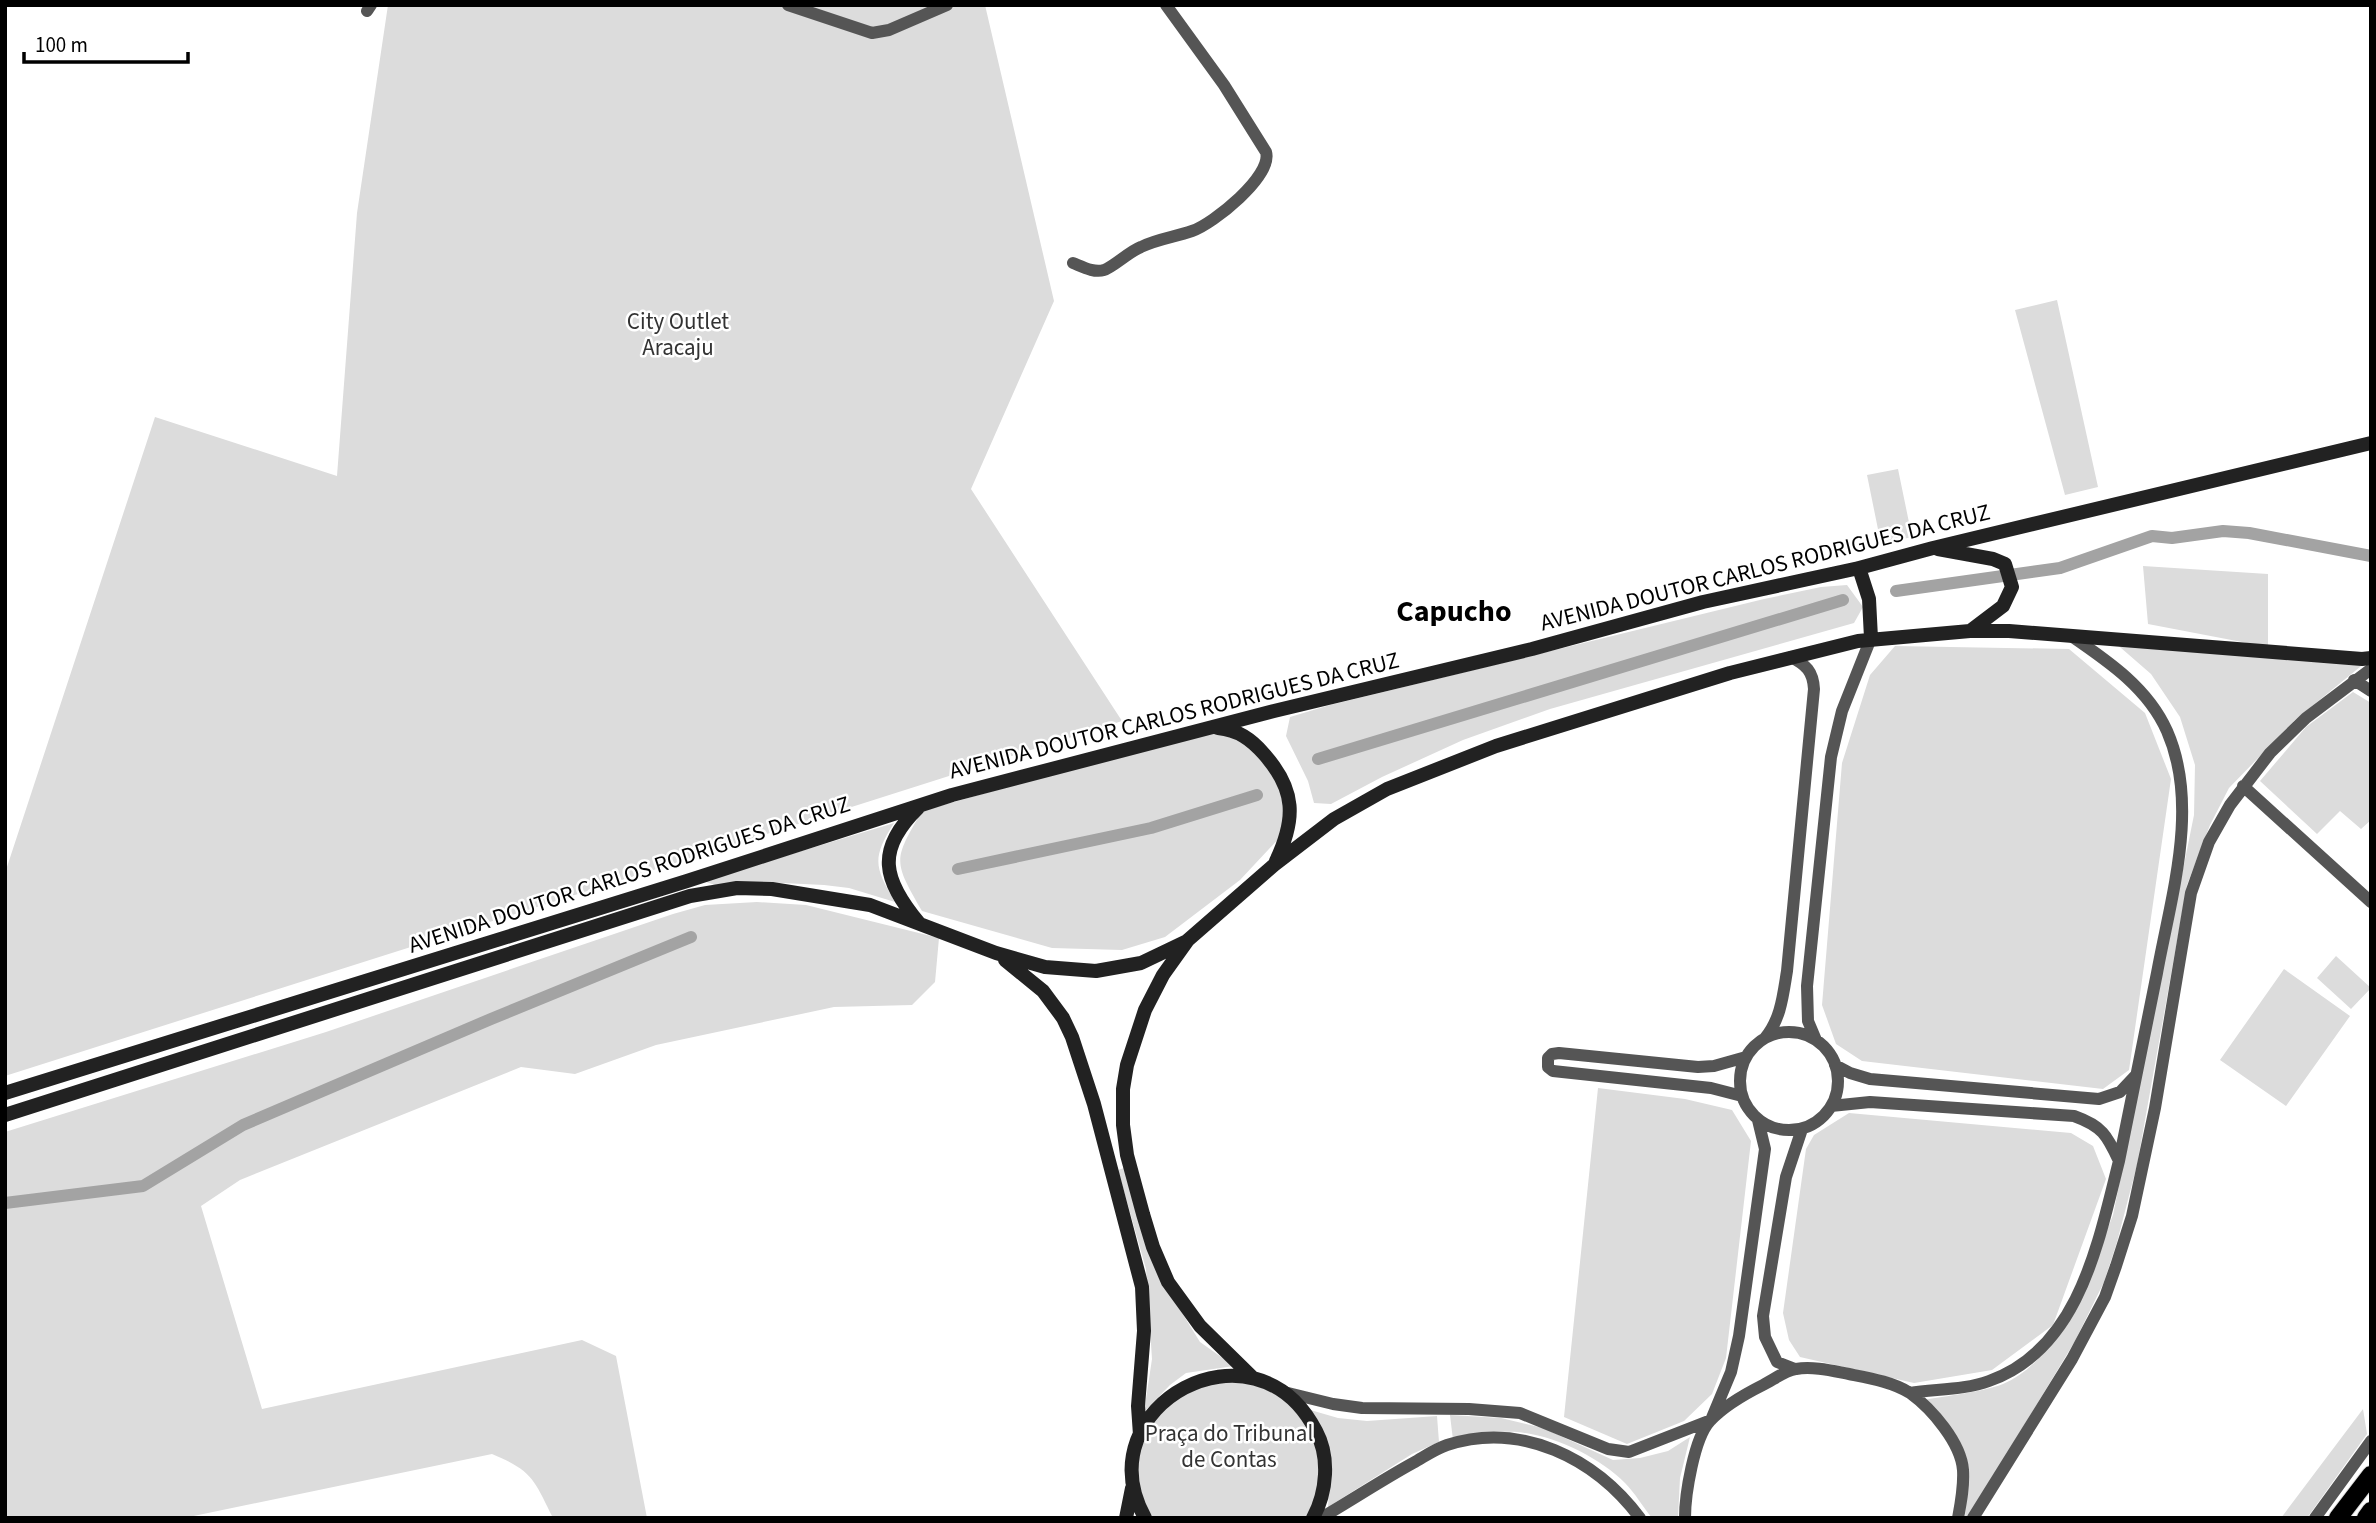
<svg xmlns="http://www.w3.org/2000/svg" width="2376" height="1523" viewBox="0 0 2376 1523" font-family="'Source Sans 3',sans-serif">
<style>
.green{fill:#dcdcdc}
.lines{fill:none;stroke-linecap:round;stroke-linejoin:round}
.canal{stroke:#a3a3a3;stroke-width:12}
.primary-casing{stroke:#dbdbdb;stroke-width:20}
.street{stroke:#555;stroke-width:12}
.secondary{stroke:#222;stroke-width:14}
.primary{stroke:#000;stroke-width:18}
.labels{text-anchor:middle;stroke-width:5;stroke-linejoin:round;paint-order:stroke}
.park-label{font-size:23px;fill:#333;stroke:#fff}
.street-label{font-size:23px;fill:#000;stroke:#fff}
.district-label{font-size:30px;font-weight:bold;fill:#000;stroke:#fff}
</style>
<rect width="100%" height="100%" fill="#fff"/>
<path class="green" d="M388,5h597l69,296 -83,188 151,232 -1117,355v-203l150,-456 182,59 20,-263z
M2057,300l41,187 -33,8 -50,-185z
M1898,469l14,68 -31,7 -14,-69z
M2143,566l125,8v73l-120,-23z
M1847,585l16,22 -9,16 -304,86 -87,31 -81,37 -51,27 -17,-1 -6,-22 -22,-45 4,-19 40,-12 434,-106 57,-12z
M2113,641l253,21 -71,58 -66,68 -19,37 -23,60 -50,280 -20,77 -13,40 -29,59 -107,177h-3l2,-43 -44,-75c22,-4 60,-8 80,-16 58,-24 88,-114 110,-169l81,-400 1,-50 -15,-48 -29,-43z
M1895,646l174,3 76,64 26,66 -42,291 -26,19 -241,-28 -26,-17 -14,-39 20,-242 28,-88z
M2353,692l18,11v117l-10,9 -21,-18 -23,23 -57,-53 46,-54z
M1217,728l43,19 25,31 -2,56 -43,46 -75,57 -43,13 -70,-2 -130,-37c-29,-51 -29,-50 0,-100z
M894,823c-22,35 -20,44 1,79l-46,-14 -25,-3 -62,-3 -47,3 -12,-4z
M757,902l49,3 133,33 -4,44 -23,23 -78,2 -178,38 -81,29 -54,-7 -281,113 -39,26 61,203 320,-69 34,16 31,162h-94c-19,-38 -20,-47 -61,-64l-308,64h-179v-386l321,-100 347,-118 32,-9z
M2336,956l35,32 -20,21 -34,-31z
M2284,969l66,47 -64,90 -66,-46z
M1598,1088l87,11 47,11 19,31 -25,217 -14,36 -28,27 -57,23 -63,-27z
M1849,1113l222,20 22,13 13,33 -53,146 -61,45 -78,13 -114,-26 -11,-17 -6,-27 23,-164 8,-14z
M1124,1168l42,119 34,55 34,24 -48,7 -16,12 -26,27 8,-53 -6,-90 -28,-99z
M1228,1375l65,25 32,64 -16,54h-164l-11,-61 24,-51z
M1307,1409l31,9 29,3 70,-5 2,26 -27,12 -84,53 2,-31z
M2363,1409l4,25 -60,84h-26z
M1450,1415l51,3 42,10 70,32 27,-2 28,-7 22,-14 -10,41 -2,40h-26c-9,-11 -17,-25 -27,-35 -28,-28 -82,-54 -123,-51 -17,2 -33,5 -49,8z"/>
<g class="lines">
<path class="canal" d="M1896,591l164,-23 92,-32 20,2 51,-7 26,2 122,23
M1318,759l525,-159
M958,869l193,-41 106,-33
M5,1203l138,-17 100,-61 248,-106 200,-82"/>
<g class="primary-casing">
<path id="primary" d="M2338,1518l33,-43
M2366,1518l5,-7"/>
</g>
<path class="street" d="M788,5l84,28 17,-3 58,-25
M367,11l4,-6
M1073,263c10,4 21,10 31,7 8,-2 26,-19 37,-23 16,-8 34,-10 51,-16 21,-7 81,-55 74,-79l-42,-67 -58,-80
M2354,680l17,11
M2243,786l128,116
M1740 1081a49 49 0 1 1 98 0a49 49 0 1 1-98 0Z
M1765,1038c16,-19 18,-43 22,-67l27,-282c-1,-18 -8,-24 -23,-32
M1816,1040l-8,-19 -1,-35 24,-229 11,-46 29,-73
M1835,1065l15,8 20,6 229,20 21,-7 16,-17
M1742,1096l-31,-8 -158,-17 -5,-4v-9l4,-4 7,-1 139,14 16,-1 32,-9
M1831,1106l39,-4 204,14c28,10 33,19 45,45
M1795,1369l-18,-7 -12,-25 -2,-21 23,-139 16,-48
M1284,1392l49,12 29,4 107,1 51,4 88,36 21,3 82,-32 20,-48 8,-36 26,-187 -7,-29
M1910,1393c25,-4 55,-3 79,-12 90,-32 109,-137 130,-220 13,-63 25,-126 38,-188 14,-77 43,-167 10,-242 -19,-43 -59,-70 -97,-96
M1321,1518c31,-18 61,-38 92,-55 11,-6 22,-14 34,-18 74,-24 148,13 193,73
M1685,1518c0,-23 9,-80 25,-97 14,-15 35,-27 53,-36 10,-5 23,-15 33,-16 17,-3 37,2 53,5 20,4 44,8 61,19 22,16 51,50 53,77 1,17 -2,32 -5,48
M1973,1518l99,-159 33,-62 11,-31 16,-50 23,-108 36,-215 18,-51 21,-37 40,-52 36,-35 65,-49
M2315,1518l56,-77"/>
<path class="secondary" d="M1938,549l55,10 12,5 7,23 -9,19 -33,25
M1859,568l10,31 2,39
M1218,728c20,2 33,11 46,26 32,36 32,65 12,107
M918,808c-43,42 -35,72 1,115
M1005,960l38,31 20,27 9,19 22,67 48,183 2,44 -6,75 2,29
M5,1093l682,-212 265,-86 322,-84 258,-62 171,-47 156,-34 74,-20 438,-105
M5,1115l685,-219 47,-8 35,1 98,16 126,48 49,14 51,4 45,-8 46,-22
M1253,1378l-53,-52 -32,-44 -15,-35 -10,-33 -16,-59 -4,-30v-36l4,-24 18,-55 18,-35 25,-35 86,-75 60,-46 53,-30 109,-43 234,-73 128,-32 112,-10h39l353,28 9,-1
M1126,1518l6,-30
M1145,1518c-62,-112 110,-206 171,-87 14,26 11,61 -3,87"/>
<use href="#primary" class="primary"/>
</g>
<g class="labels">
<g class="park-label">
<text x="678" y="329">City Outlet<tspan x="678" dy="26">Aracaju</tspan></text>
<text x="1229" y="1441">Praça do Tribunal<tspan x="1229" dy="26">de Contas</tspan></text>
</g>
<g class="street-label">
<text transform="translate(1765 567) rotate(-14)" y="8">AVENIDA DOUTOR CARLOS RODRIGUES DA CRUZ</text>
<text transform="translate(1174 715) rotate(-14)" y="8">AVENIDA DOUTOR CARLOS RODRIGUES DA CRUZ</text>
<text transform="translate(629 874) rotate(-18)" y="8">AVENIDA DOUTOR CARLOS RODRIGUES DA CRUZ</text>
</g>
<g class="district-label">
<text x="1454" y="621">Capucho</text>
</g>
</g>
<rect width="2376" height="1523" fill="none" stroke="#000000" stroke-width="14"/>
<path d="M24 52v10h164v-10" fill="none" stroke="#000000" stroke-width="3.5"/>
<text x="35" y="52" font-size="21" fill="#000000" stroke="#ffffff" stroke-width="5" paint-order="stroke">100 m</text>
</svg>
